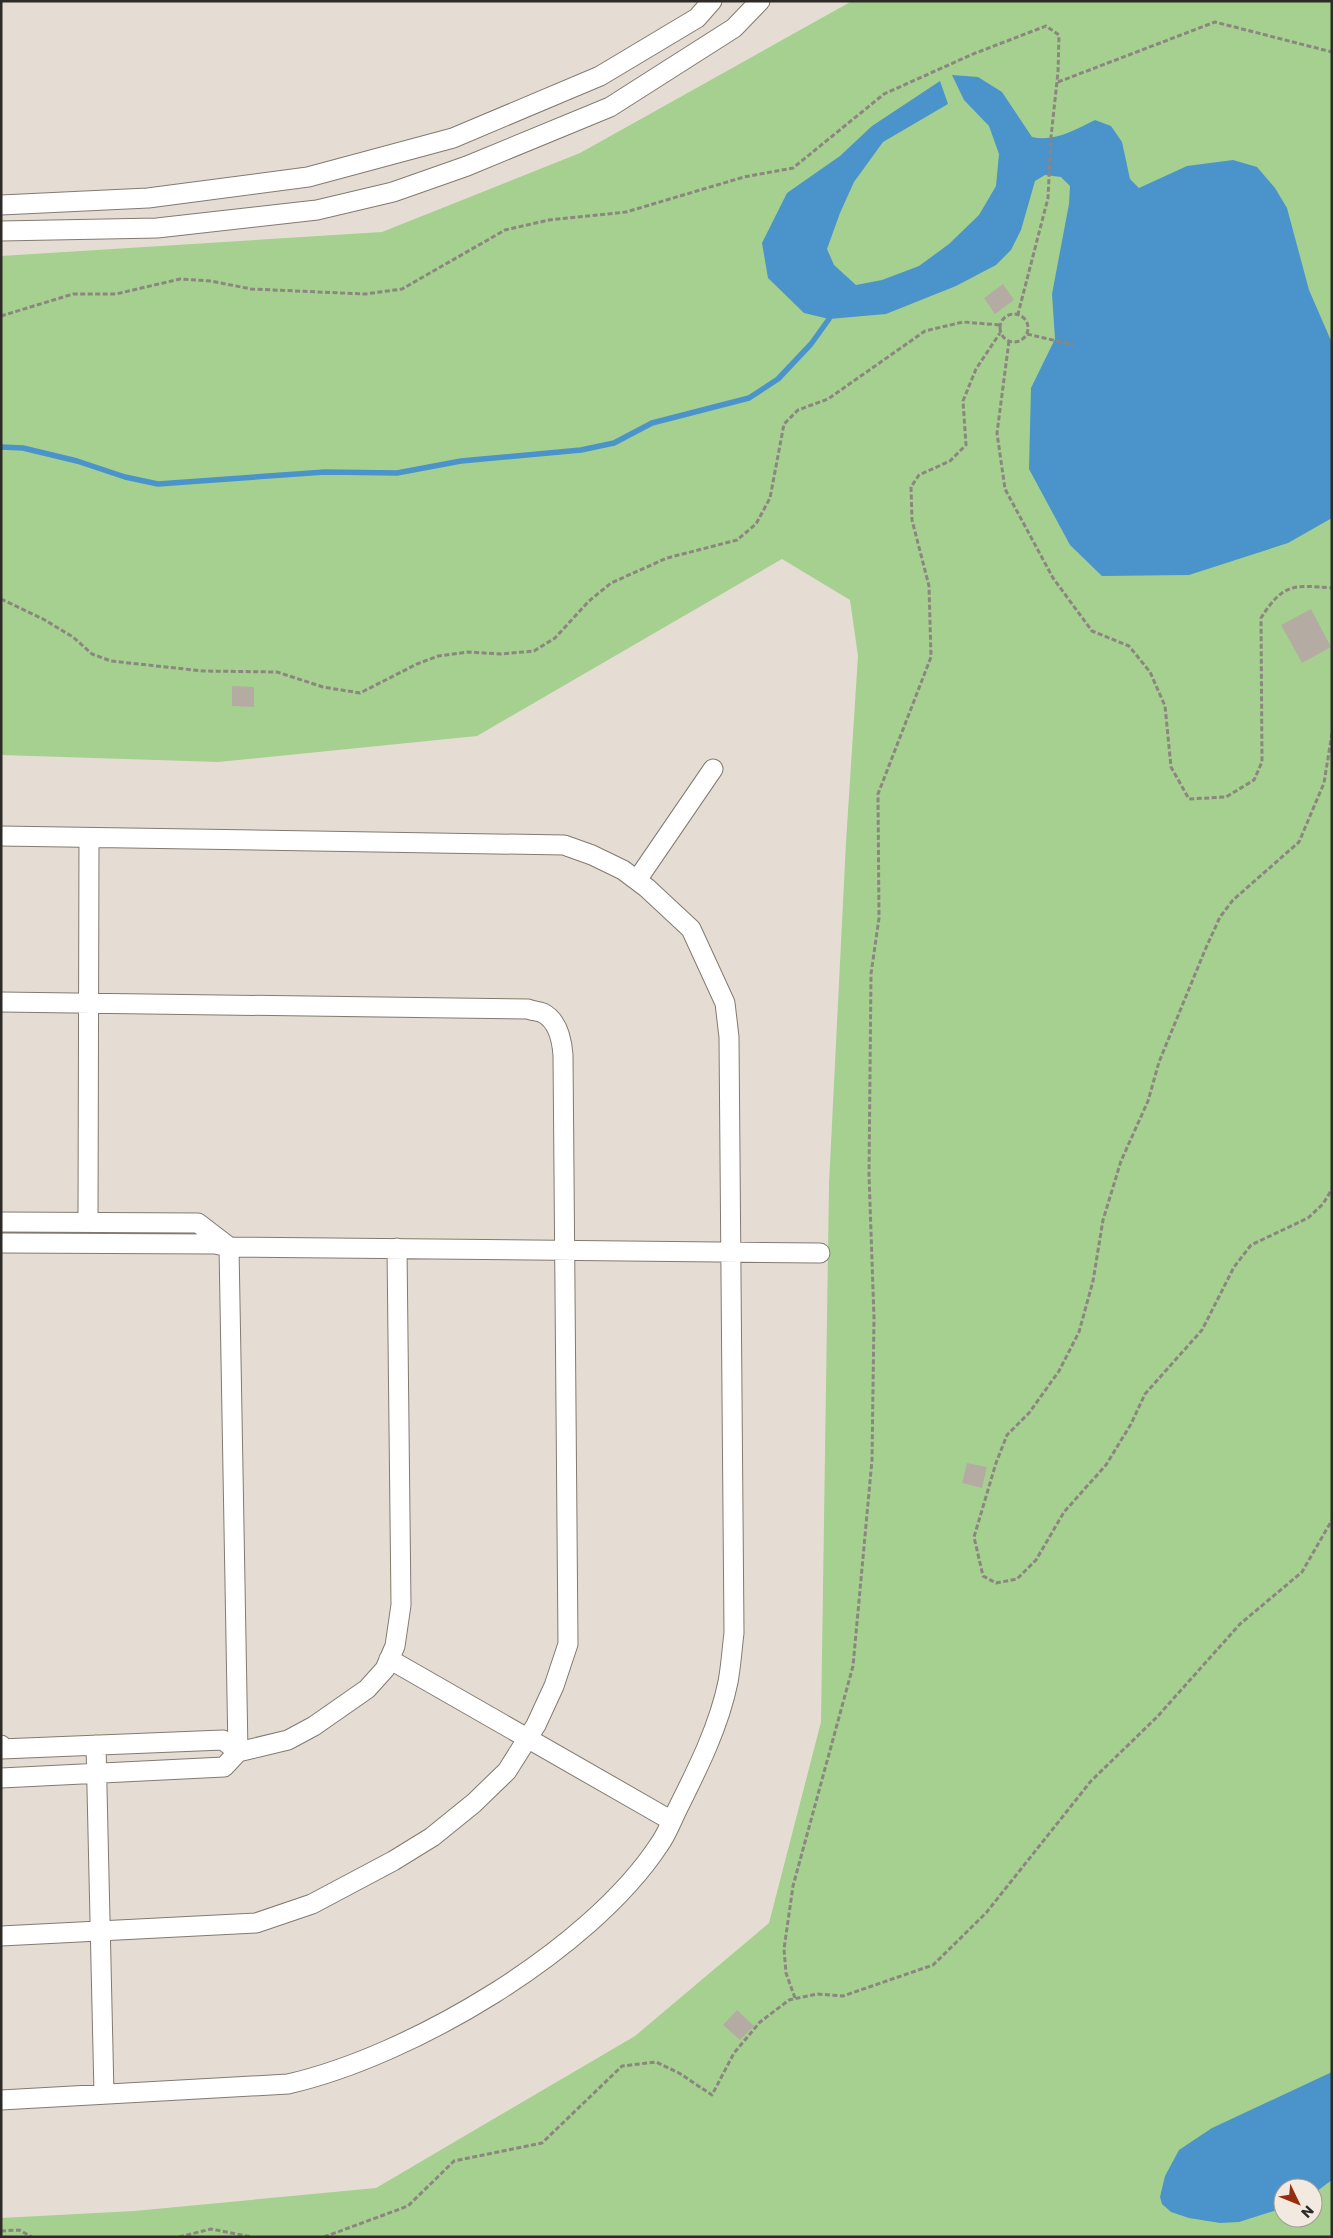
<svg xmlns="http://www.w3.org/2000/svg" width="1333" height="2238" viewBox="0 0 1333 2238" font-family="Poppins,sans-serif">
<style>
.green{fill:#a6d090;fill-rule:evenodd}
.water{fill:#4b93cb}
.lines{fill:none;stroke-linecap:round;stroke-linejoin:round}
.stream{stroke:#4b93cb;stroke-width:5.5}
.building{fill:#b4aca3}
.minor-casing{stroke:#827a71;stroke-width:21}
.path{stroke:#8b867f;stroke-width:3;stroke-dasharray:5 2.5;stroke-linecap:butt}
.minor{stroke:#fff;stroke-width:19}
</style>
<rect width="100%" height="100%" fill="#e5ddd3"/>
<path class="green" d="M852,1h480v2236h-1331v-19l133,-7 242,-23 259,-152 134,-113 52,-201 8,-538 17,-342 12,-186 -8,-56 -68,-41 -305,177 -259,26 -217,-7v-499l381,-24 198,-79zM1283,2188h30v30h-30z"/>
<path class="water" d="M952,75l26,2 24,15 30,45c23,5 42,-7 63,-17l16,6 11,16 8,37 9,9 48,-22 46,-6 24,7 18,21 12,20 22,82 23,53v175l-44,25 -99,32 -87,1 -32,-31 -41,-76 2,-81 24,-49 -3,-45 17,-90 1,-18 -9,-9 -16,-2 -10,6 -14,49 -10,20 -15,15 -40,21 -70,28 -57,5 -25,-6 -36,-35 -6,-35 25,-50 53,-37 32,-30 68,-45 8,23 -65,38 -29,40 -14,31 -13,36 7,16 22,20 26,-5 37,-14 30,-22 30,-29 17,-29 3,-32 -10,-28 -25,-26z
M1332,2072v108l-19,14v-6h-30v20l-44,14 -19,1 -31,-5 -18,-6 -9,-8 -2,-7 5,-21 14,-26 33,-22z"/>
<g class="lines">
<path class="stream" d="M1,447l22,1 54,13 48,16 33,7 167,-12 72,1 64,-12 120,-11 33,-7 38,-20 97,-25 29,-19 33,-35 18,-25"/>
</g>
<path class="building" d="M1003,284l11,16 -19,14 -11,-16z
M1311,609l20,38 -29,16 -21,-38z
M232,686l22,1v20l-22,-1z
M967,1463l20,4 -5,21 -20,-5z
M737,2010l17,16 -14,14 -17,-15z"/>
<g class="lines">
<g class="minor-casing">
<path id="minor" d="M1,205l147,-7 160,-21 145,-39 147,-62 97,-58 15,-17
M1,231l156,-3 160,-18 76,-18 74,-26 143,-59 124,-79 26,-27
M1,836l563,9 28,10 31,15 24,18 44,41 34,74 4,34 5,596c-2,16 -3,33 -6,49 -9,44 -30,86 -50,126 -6,12 -11,26 -19,37 -70,106 -248,211 -371,239l-287,16
M637,880l76,-111
M1,1002l527,7c4,2 11,2 15,4 15,8 19,28 20,42l5,589 -14,42 -18,39 -29,46 -33,32 -42,34 -39,24 -81,43 -56,19 -255,13
M1,1222l197,1 30,23
M88,1222l1,-384
M1,1243l214,1 14,3 591,6
M229,1247l9,505
M389,1659l283,162
M1,1745v4l222,-9 15,12
M96,1745l8,349
M1,1778l223,-11 14,-15 50,-12 26,-14 53,-37 18,-20 10,-23 6,-41 -4,-357"/>
</g>
<path class="path" d="M1058,82l157,-60 117,30
M1000 328a14 14 0 1 1 28 0a14 14 0 1 1-28 0Z
M1,316l72,-22h43l64,-15 31,2 40,8 114,5 37,-5 103,-59 44,-10 77,-8 118,-35 49,-9 91,-74 89,-40 73,-28 13,9 -1,37 -7,65 -3,61 -30,116
M1027,334l47,11
M1009,341l-12,92 8,56 48,89 39,53 37,15 21,26 15,34 6,61 18,32 37,-2 28,-17 8,-18 -1,-144c22,-35 32,-33 71,-30
M1,599l42,20 30,18 19,17 19,7 92,10 74,1 46,15 37,6 57,-29 21,-8 30,-4 33,2 33,-3 21,-13 34,-37 22,-18 56,-25 70,-18 19,-16 14,-26 14,-74 14,-14 30,-11 97,-68 38,-9 37,3
M1332,733l-8,50 -25,59 -66,58 -13,17 -15,33 -46,112 -11,39 -27,60 -18,59 -10,61 -14,51 -20,39 -30,42 -22,22 -11,28 -22,74 9,39 13,7 21,-4 19,-19 28,-48 42,-47 25,-41 14,-30 57,-64 32,-63 17,-22 57,-27 15,-14 9,-15
M795,1998l-9,-25 -2,-24 9,-63 60,-220 19,-206 2,-142 -5,-143 2,-201 8,-56 -1,-124 53,-137 -2,-71 -17,-66 -1,-33 8,-12 31,-14 16,-16 -3,-44 13,-32 24,-36
M1,2231l18,-1 13,7
M179,2237l32,-8 41,8
M324,2237l84,-31 46,-45 88,-18 80,-77 34,-4 23,11 33,22 22,-42 26,-31 29,-22 28,-6 26,2 90,-31 53,-52 105,-132 66,-64 83,-93 62,-52 30,-52"/>
<use href="#minor" class="minor"/>
</g>
<rect width="1333" height="2238" fill="none" stroke="#2d2a27" stroke-width="5"/>
<g transform="translate(1298 2203) rotate(133)"><circle r="24" fill="#f2eae0" stroke="#a39d96"/>
<path d="M0-4L9 19L0 12L-9 19Z" fill="#952e0f"/>
<text y="-8" font-size="14" font-weight="bold" text-anchor="middle" fill="#2d2a27">N</text>
</g>
</svg>
